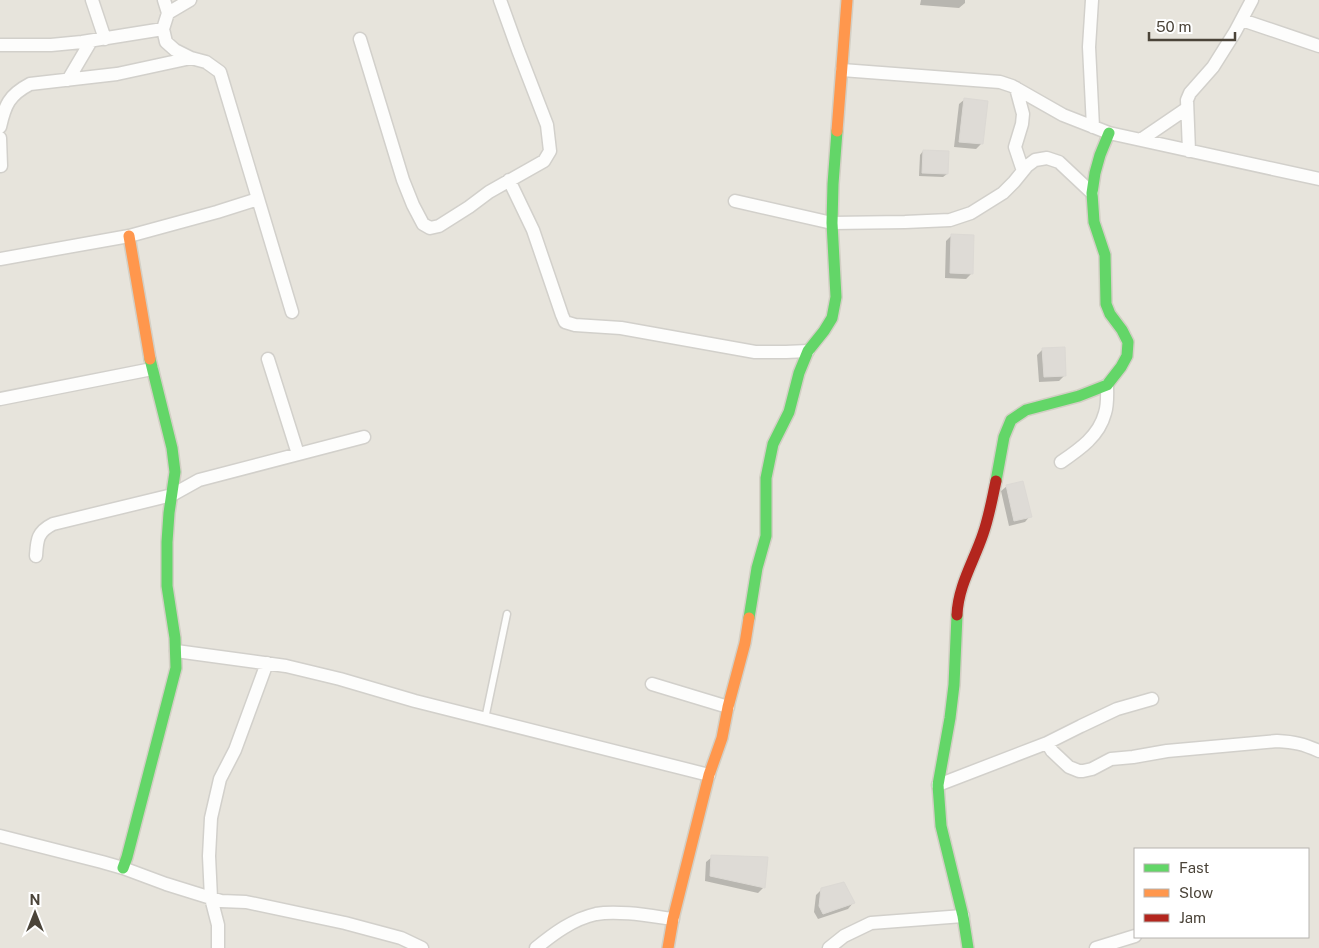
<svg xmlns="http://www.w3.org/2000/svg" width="1319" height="948" viewBox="0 0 1319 948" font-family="'Public Sans',sans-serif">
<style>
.residential{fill:#e7e4dc;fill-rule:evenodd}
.shadow{fill:#0003}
.building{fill:#dedbd6;stroke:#dcd9d4}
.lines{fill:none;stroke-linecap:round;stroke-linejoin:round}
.lane-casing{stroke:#d2d0cb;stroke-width:9}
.street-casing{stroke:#d2d0cb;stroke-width:15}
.fast-casing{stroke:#d3cfc5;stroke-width:14}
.slow-casing{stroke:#d3cfc5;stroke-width:14}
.jam-casing{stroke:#d3cfc5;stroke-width:14}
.lane{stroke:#fdfdfc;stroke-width:6}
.street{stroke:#fdfdfc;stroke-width:12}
.fast{stroke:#63d668;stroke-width:11}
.slow{stroke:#ff974d;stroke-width:11}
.jam{stroke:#b3261e;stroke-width:11}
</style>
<rect width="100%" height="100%" fill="#f4f2ee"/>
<path class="residential" d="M0,0h1319v948h-1319zM1135,849h173v88h-173z"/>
<path class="shadow" d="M921,0h44v3l-6,5 -39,-3z
M965,99l22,3 -6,42 -5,5 -22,-2 5,-43z
M923,151l24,23 -4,3 -24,-1 1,-21z
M952,235l19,39 -5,5 -21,-1 1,-37z
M1043,349l22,26 -6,6 -20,1 -2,-27z
M1007,486l23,30 -5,6 -16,4 -8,-35z
M712,857l51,31 -5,5 -53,-12 1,-19z
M822,889l31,14 -5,6 -30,10 -4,-7 2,-17z"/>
<path class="building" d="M964,98l24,3 -5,43 -24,-2z
M923,150l26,1 -1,23 -26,-1z
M951,234l23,1 -1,39 -23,-1z
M1065,347l1,29 -22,1 -2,-29z
M1023,481l9,36 -18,4 -8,-36z
M711,855l57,2 -3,31 -55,-12z
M844,882l11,21 -32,11 -4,-8 2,-18z"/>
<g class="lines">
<g class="lane-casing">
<path id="lane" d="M485,719l22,-105"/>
</g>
<g class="street-casing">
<path id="street" d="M92,0l13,39
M164,0l4,13 -5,16 3,13 9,8 16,8 15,4 14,10 72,240
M1092,0l-3,47 4,80
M168,13l22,-13
M1242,20l77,26
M360,39l43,141 10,25 10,19 7,4 9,-2 30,-19 20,-15 55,-31 6,-10 -3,-26 -29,-75 -18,-50
M0,45h51l31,-3 81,-13
M842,70l158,12 12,4 51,29 46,18 210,46
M68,80l23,-39
M1016,88l7,26 -1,10 -7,23 8,24
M0,127c5,-22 9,-32 30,-43l87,-10 74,-16
M0,138l1,28
M1142,139l44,-30
M1189,151l-2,-51 3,-7 23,-26 22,-35 17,-32
M509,180l24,50 29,85 3,7 10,3 46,3 134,24h31l22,-1
M735,201l97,22 73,-1 45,-2 21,-7 32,-20 11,-11 13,-16 8,-6 12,-2 12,4 33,31
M0,259l129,-23 88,-24 41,-13
M268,359l30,95
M0,399l152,-30
M1061,462c19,-13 38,-26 44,-49 3,-9 2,-20 2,-28
M36,556c1,-16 1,-24 17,-32l119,-29 27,-15 165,-43
M176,651l110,15 54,13 75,22 294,74
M652,684l76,23
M1047,743l5,8 17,16 10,4h4l9,-2 19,-10 22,-2 34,-6 110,-10c18,1 26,3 42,10
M938,785l109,-42 34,-17 36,-17 35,-10
M0,836l102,26 21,6 43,16 45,14 10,3 25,1 99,21 56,15 21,10
M218,948v-23l-7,-27 -2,-42 2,-38 9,-39 15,-29 32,-87
M536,948c17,-14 37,-29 60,-34 22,-4 55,2 77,5
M829,948l15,-12 27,-13 92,-7
M1096,948l39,-12"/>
</g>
<g class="fast-casing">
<path id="fast" d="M996,481l8,-44 7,-17 15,-10 53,-14 28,-11 14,-18 6,-11 1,-14 -6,-12 -12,-16 -4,-10 -1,-49 -11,-33 -2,-29 3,-20 5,-18 9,-22
M957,615l-3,70 -4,33 -12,67 3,41 22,90 5,32
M749,618l8,-50 9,-32v-58l7,-34 16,-32 10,-39 9,-22 16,-20 8,-13 4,-21 -4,-74 1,-39 4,-53
M123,868l4,-11 49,-189 -1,-30 -8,-52v-44l2,-29 6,-41 -3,-24 -22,-89"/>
</g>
<g class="slow-casing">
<path id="slow" d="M837,131l10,-131
M129,236l21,123
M668,948l5,-29 36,-144 13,-37 6,-31 17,-64 4,-25"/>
</g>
<g class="jam-casing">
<path id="jam" d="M957,615c1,-29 17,-54 26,-81 6,-17 9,-35 13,-53"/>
</g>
<use href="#lane" class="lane"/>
<use href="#street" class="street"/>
<use href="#fast" class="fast"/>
<use href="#slow" class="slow"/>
<use href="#jam" class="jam"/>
</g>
<rect x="1134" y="848" width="175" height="90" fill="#ffffff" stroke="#b7b4b0"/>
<rect x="1144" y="864" width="25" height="8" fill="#63d668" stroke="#b7b4b0"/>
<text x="1179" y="873" font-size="15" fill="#4b4439">Fast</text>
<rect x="1144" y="889" width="25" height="8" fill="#ff974d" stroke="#b7b4b0"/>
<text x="1179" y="898" font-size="15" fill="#4b4439">Slow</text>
<rect x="1144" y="914" width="25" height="8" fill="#b3261e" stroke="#b7b4b0"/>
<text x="1179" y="923" font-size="15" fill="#4b4439">Jam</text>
<g transform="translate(35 913)" stroke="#ffffff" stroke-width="4" paint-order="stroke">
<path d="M0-4L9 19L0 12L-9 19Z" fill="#4b4439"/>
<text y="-8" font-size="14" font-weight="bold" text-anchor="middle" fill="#4b4439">N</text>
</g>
<path d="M1149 32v8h86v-8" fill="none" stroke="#4b4439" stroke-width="2.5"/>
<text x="1156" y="32" font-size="15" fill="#4b4439" stroke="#ffffff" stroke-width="4" paint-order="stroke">50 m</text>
</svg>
